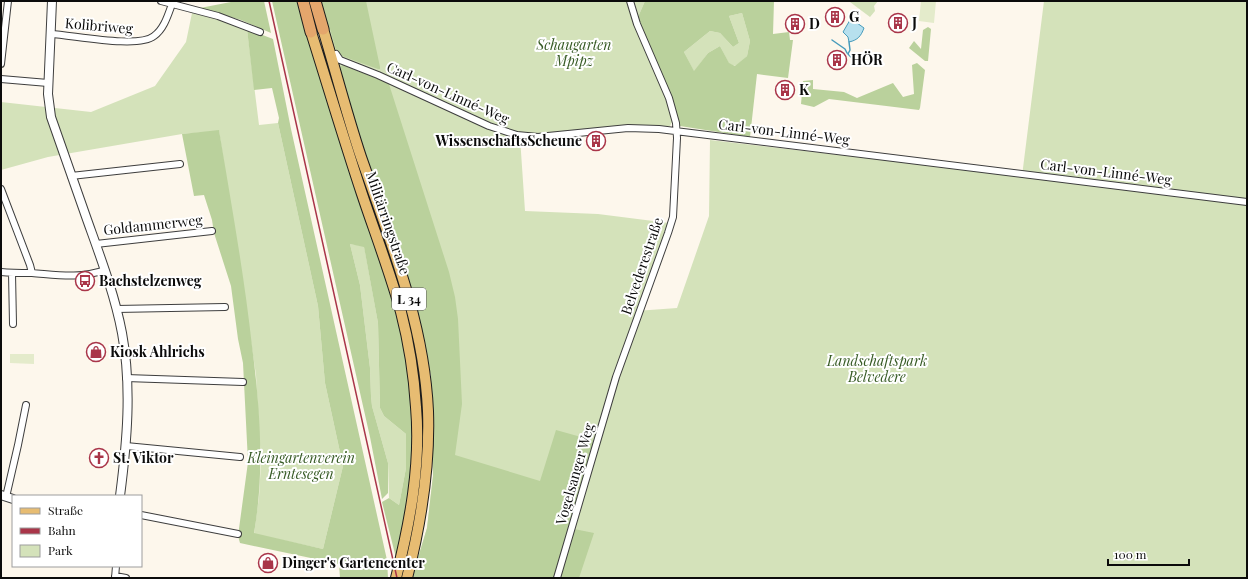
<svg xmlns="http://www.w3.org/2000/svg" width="1248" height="579" viewBox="0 0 1248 579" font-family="'Playfair Display',serif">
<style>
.green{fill:#d4e2ba}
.forest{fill:#bad19c;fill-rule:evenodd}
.pitch{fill:#e4ebcb}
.water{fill:#b7e0ee;stroke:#479bbb}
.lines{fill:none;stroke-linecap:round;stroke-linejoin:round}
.stream{stroke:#479bbb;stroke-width:1.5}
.minor-casing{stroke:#3e3e3e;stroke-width:8}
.tertiary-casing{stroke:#3e3e3e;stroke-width:10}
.primary-casing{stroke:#1c1c1c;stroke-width:12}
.trunk-casing{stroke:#1c1c1c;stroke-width:13}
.minor{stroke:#fff;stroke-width:6}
.tertiary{stroke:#fff;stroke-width:8}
.primary{stroke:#e7bc72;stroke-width:10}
.trunk{stroke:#e4a66c;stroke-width:11}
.rail{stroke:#a93549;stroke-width:1.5}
.labels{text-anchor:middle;stroke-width:4;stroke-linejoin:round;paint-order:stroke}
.shield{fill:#fff;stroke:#545454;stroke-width:1}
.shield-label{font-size:13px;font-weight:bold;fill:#0b0b0b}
.poi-label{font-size:14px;font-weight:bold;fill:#0b0b0b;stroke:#fff;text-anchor:start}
.street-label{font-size:14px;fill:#0b0b0b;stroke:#fff}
.park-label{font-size:14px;font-style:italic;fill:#365a24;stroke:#fff}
</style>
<rect width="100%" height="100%" fill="#fdf7ec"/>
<path class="green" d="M319,1h326l-7,16 35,86v17l-3,6h-46l-104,11 5,74 73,3 71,9 -33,88 41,-3 32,-92 1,-76 312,36 22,-175h203v577h-835l15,-50 6,-52 -2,-101 -27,-106 -32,-92z
M851,1h27l-4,5 1,5 -5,6 -20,-15z
M192,13l25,6 30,10 12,96 19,-2 40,183 7,77 18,83 -20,83 -69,-15 5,-37 2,-35 -5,-87 -37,-244 -37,3 -134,23 -47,13v-68l90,10 64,-26 31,-44z
M742,13l8,28 -3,15 -11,10 -7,-2 -9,-18 -12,7 -14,19 -10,-20 26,-21 10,2 13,14 6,-4 -10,-27z
M350,244l14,2 14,77 2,85 4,8 22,18v34l-7,37 -10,-7 -1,-35 -16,-57 -1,-10 -1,-28 -10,-83z"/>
<path class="forest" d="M236,1h28l7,32 -30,-13 -41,-12z
M272,1h26l26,90 34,105 29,83 11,41 9,41 6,70v36l-16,95 -15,-60 7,-4 10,7 7,-37v-34l-22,-18 -4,-8 -2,-85 -14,-76 -14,-3 10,41 10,83 1,28 1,10 16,57v30l-6,6 -12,-62z
M319,1h47l14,66v2h-2l-39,-14 -3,-4 -6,-22 -4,-2z
M645,1h131h-2l-1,33 16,-2 1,8h3l-5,38 -31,-4 -7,63 -70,-11 -7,-23 -35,-86zM742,13l8,28 -3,15 -12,10 -6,-3 -9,-17 -12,7 -14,18 -10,-19 26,-21 10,2 13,14 6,-4 -10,-27z
M928,27l3,2 -3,32h-3l-16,-13 5,-7 7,8 2,-19z
M247,29l26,10 18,90 96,431 1,18h-48l-1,-14 -99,-21 -2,-7 10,-74 -5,-99 -5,-24 -7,-53 -17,-53 -2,-13 -8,-25 -10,1 -12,-62 37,-4c12,72 25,144 33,216 8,62 13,125 2,187l69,16 20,-83 -18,-83 -7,-77 -40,-183 1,-5 -7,-30 -18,2z
M917,63l8,7 -5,38 -1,2 -90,-11 -15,8 -13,-3 2,-23 10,-1v9l31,3 13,6 36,-15 10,14 11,-3 -2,-29z
M343,65l42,17 3,-1 61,191 6,25 3,22 4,85 -7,51 85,26 16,-51 43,12 -25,87 20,4 -15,45h-167l15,-50 6,-52 -2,-101 -27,-106 -32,-92 -34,-109z"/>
<path class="pitch" d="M921,1h15l-2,22 -15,-2z
M10,354h24v10l-24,-1z"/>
<path class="water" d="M850,20h3l11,8c-3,8 -6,12 -15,14l-1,-5 -5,-5z"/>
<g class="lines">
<path class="stream" d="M832,40l13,9 2,4
M849,42l1,8 -2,4 9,9"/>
<g class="minor-casing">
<path id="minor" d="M161,1l57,15 42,16
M51,34c22,1 87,15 103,2 10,-7 14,-21 18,-32
M336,54l4,6 38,15 111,51 28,9 21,2 90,-9 31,1 588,73
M1,64l7,-63
M1,79l47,4
M71,176l109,-12
M1,189l29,76 2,8
M96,244l116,-13
M1,272c10,1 20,1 31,1 26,2 47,6 73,-3
M12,273l1,51
M116,309l109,-2
M126,378l117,4
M126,446l114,11
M6,497l12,-52 8,-40
M141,515l97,19
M115,576l11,2
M115,578l1,-12
M557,578l59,-201 52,-144 5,-16 4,-79 -1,-15 -7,-25 -32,-74 -7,-23"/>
</g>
<g class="tertiary-casing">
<path id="tertiary" d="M52,1l-4,93 3,23c11,31 22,63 33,94 14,40 30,80 38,122 10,54 5,109 -2,163
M1,495l12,4"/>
</g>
<g class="primary-casing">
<path id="primary" d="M323,29c13,43 24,86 38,128 29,83 63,165 67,254 2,57 -7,112 -21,167
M311,32c17,54 33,108 51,162 13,39 28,78 39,118 8,31 13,63 15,95 5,58 -6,115 -20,171"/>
</g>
<g class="trunk-casing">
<path id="trunk" d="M303,1l8,31
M315,1l8,28"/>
</g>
<use href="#minor" class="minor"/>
<use href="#tertiary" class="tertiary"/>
<use href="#primary" class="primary"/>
<use href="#trunk" class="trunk"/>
<path class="rail" d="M269,1l128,577"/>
</g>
<defs>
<g id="building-ring" transform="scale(1)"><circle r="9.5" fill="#fff" stroke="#a93549" stroke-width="1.5"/><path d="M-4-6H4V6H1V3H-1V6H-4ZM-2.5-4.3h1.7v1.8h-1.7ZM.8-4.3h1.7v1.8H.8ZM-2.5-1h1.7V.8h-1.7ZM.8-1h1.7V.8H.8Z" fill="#a93549"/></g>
<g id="bus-ring" transform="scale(1)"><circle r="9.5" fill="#fff" stroke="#a93549" stroke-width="1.5"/><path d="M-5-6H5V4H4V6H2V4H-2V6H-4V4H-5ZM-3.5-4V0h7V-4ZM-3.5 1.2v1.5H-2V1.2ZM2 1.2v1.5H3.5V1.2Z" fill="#a93549"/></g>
<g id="shop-ring" transform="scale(1)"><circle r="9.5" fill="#fff" stroke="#a93549" stroke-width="1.5"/><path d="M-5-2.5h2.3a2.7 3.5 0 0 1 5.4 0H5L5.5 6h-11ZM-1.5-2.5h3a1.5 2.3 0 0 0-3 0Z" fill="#a93549"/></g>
<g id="church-ring" transform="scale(1)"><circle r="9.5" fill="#fff" stroke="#a93549" stroke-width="1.5"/><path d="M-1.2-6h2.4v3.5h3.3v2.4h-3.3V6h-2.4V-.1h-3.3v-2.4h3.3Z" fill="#a93549"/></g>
</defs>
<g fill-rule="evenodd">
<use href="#building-ring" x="835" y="17"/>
<use href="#building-ring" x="898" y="23"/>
<use href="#building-ring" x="795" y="24"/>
<use href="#building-ring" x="837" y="60"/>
<use href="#building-ring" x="785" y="90"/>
<use href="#building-ring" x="596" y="141"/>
<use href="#bus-ring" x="85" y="281"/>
<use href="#shop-ring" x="96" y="352"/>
<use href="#church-ring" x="99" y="458"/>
<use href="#shop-ring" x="268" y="563"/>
</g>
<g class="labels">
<rect class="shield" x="392" y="288" width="34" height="22" rx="3"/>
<g class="shield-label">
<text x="409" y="304">L 34</text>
</g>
<g class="poi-label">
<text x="849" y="22">G</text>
<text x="912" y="28">J</text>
<text x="809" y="29">D</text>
<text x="851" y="65">HÖR</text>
<text x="799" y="95">K</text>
<text x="582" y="146" text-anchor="end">WissenschaftsScheune</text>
<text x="99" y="286">Bachstelzenweg</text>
<text x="110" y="357">Kiosk Ahlrichs</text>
<text x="113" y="463">St. Viktor</text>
<text x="282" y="568">Dinger's Gartencenter</text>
</g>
<g class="street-label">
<text transform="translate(99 26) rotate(5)" y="5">Kolibriweg</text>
<text transform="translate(448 93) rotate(24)" y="5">Carl-von-Linné-Weg</text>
<text transform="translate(784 132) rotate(7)" y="5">Carl-von-Linné-Weg</text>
<text transform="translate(1106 172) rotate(7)" y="5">Carl-von-Linné-Weg</text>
<text transform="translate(388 223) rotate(71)" y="5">Militärringstraße</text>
<text transform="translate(153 225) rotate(-6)" y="5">Goldammerweg</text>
<text transform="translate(642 266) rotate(-71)" y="5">Belvederestraße</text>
<text transform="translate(575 474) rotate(-74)" y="5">Vogelsanger Weg</text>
</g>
<g class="park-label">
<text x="574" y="50">Schaugarten<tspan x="574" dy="16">Mpipz</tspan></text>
<text x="877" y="366">Landschaftspark<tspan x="877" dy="16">Belvedere</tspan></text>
<text x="301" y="463">Kleingartenverein<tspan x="301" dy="16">Erntesegen</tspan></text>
</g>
</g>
<rect width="1248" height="579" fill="none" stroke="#0b0b0b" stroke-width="4"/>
<rect x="12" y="495" width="130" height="72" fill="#ffffff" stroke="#9d9d9d"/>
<rect x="20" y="508" width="20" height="6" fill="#e7bc72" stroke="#9d9d9d"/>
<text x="48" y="515" font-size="12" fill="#0b0b0b">Straße</text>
<rect x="20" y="528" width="20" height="6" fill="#a93549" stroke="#9d9d9d"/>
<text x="48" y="535" font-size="12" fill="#0b0b0b">Bahn</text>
<rect x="20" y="545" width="20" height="12" fill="#d4e2ba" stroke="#9d9d9d"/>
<text x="48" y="555" font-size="12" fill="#0b0b0b">Park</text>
<path d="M1108 559v6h81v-6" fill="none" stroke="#0b0b0b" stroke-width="2"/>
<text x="1114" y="559" font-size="12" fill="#0b0b0b" stroke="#ffffff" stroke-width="3" paint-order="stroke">100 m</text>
</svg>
